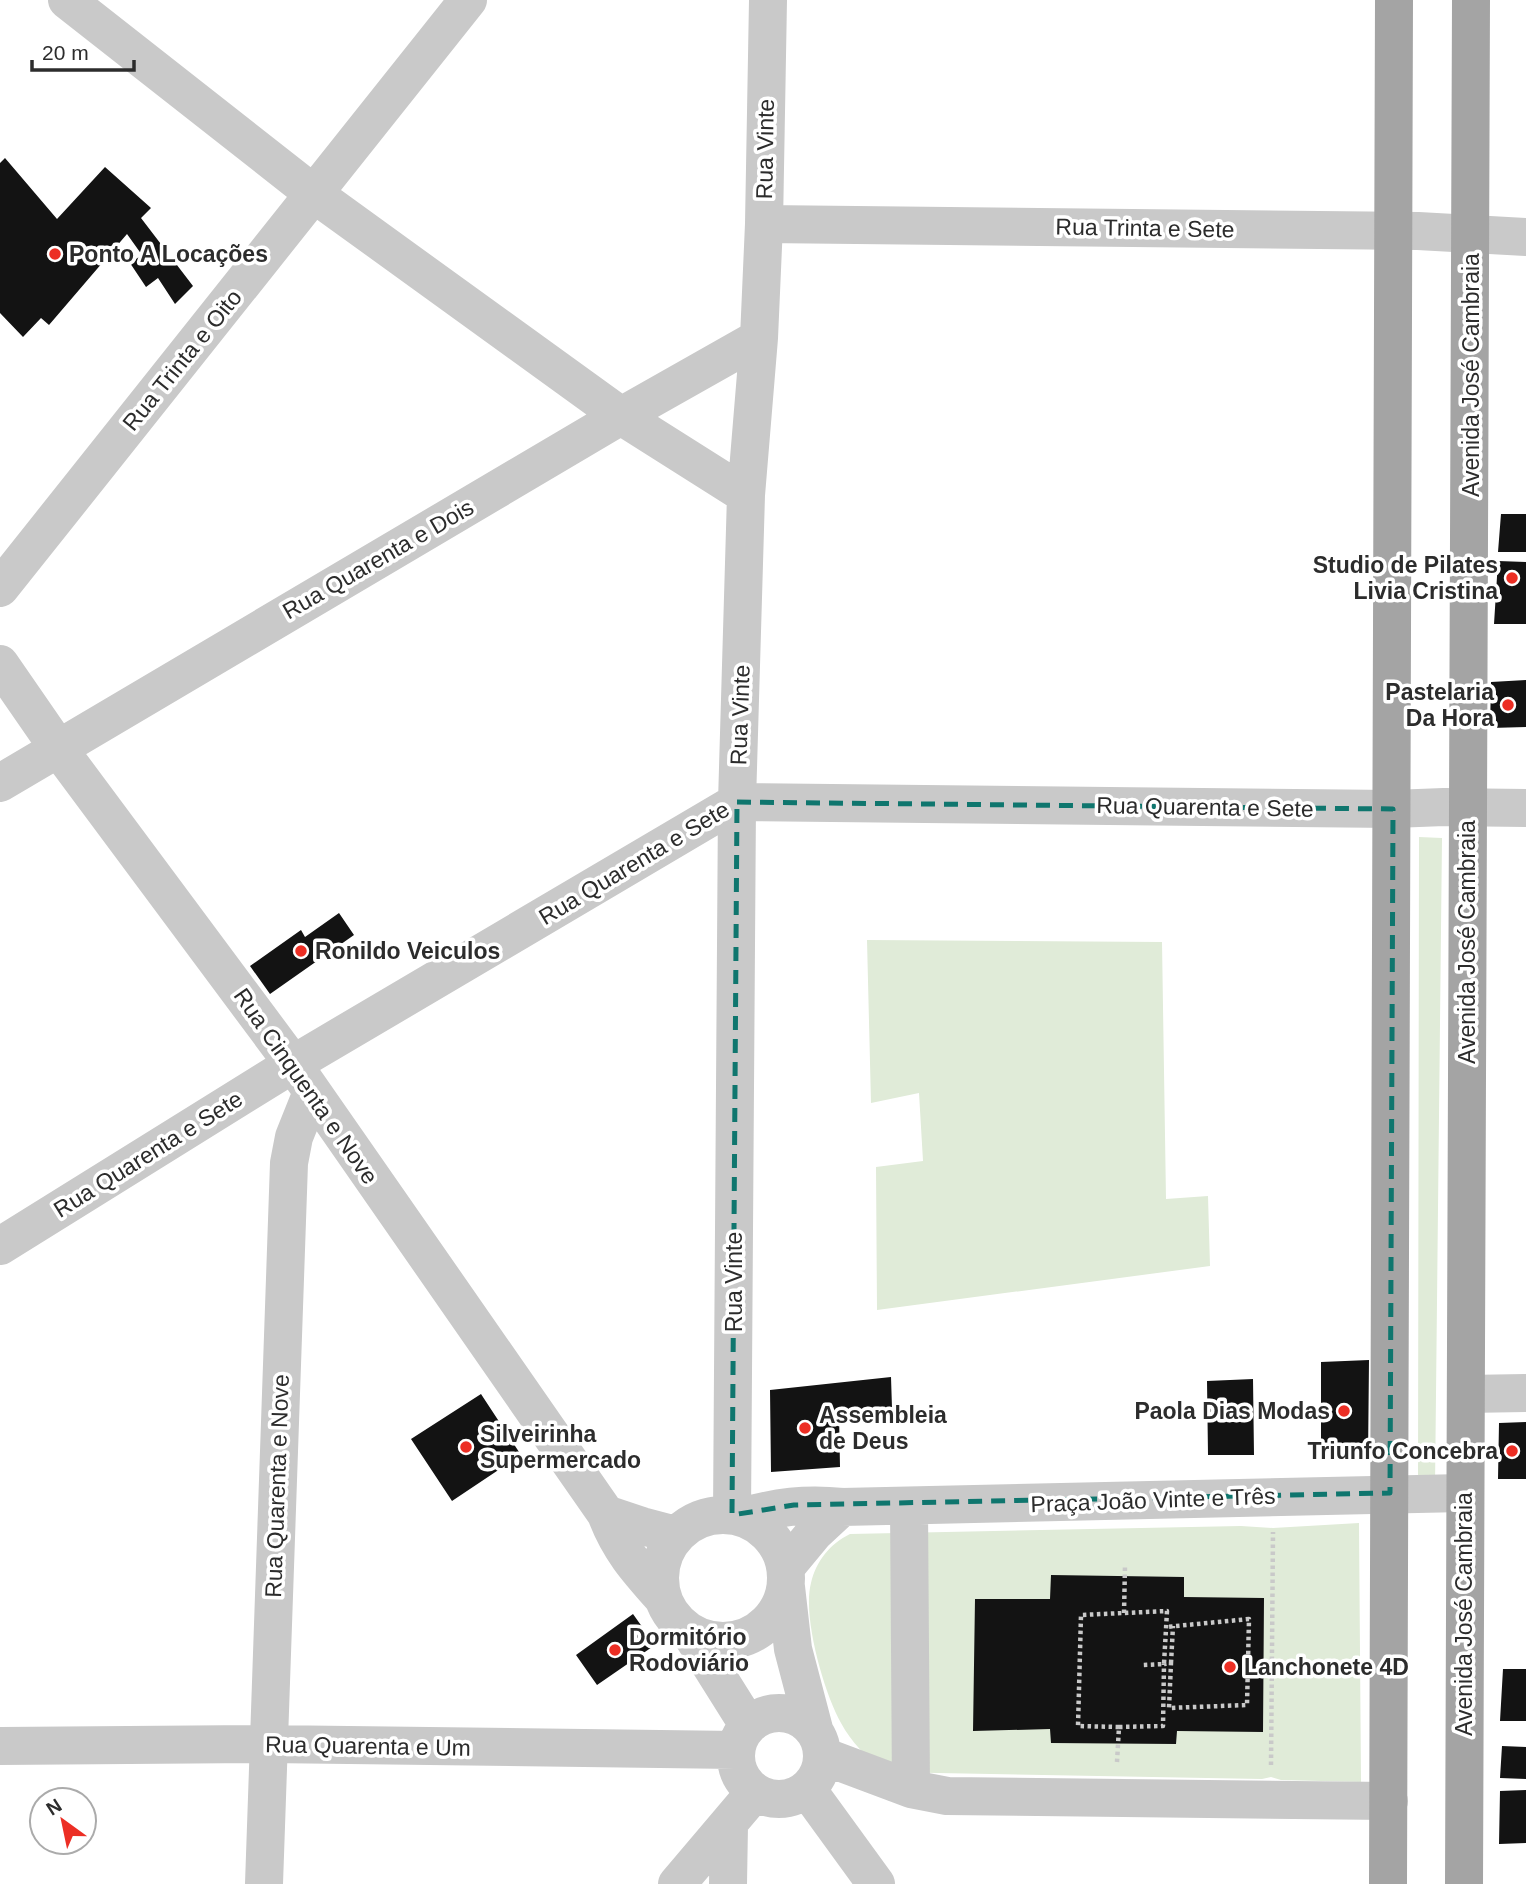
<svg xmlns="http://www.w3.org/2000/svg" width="1526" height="1884" viewBox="0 0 1526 1884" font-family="Helvetica,sans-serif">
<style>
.green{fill:#e0ebd8}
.building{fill:#131313}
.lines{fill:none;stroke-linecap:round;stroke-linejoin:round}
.path{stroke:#c9c9c9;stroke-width:4.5;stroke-dasharray:3.5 3.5;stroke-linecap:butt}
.minor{stroke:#c9c9c9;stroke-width:38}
.major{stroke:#a4a4a4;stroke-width:38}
.marked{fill:none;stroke:#0f766e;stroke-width:5;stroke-dasharray:14 9;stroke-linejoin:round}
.poi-dot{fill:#ec2e24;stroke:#fff;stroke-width:2.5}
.labels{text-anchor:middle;stroke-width:7;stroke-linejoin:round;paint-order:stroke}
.street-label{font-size:23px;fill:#2c2c2c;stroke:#fff}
.poi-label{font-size:23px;font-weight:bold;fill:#2c2c2c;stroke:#fff;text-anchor:start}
</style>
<rect width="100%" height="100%" fill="#fff"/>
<path class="green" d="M1419,837l23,1 -7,649h-17z
M867,940l295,2 4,257 42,-3 2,70 -333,44 -1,-143 47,-6 -4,-68 -48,10z
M1359,1523l2,259 -80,-2 -10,-3 -9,2 -379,-7c-16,-15 -32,-30 -42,-49 -17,-30 -39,-107 -30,-140 5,-22 19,-39 39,-49l391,-8 32,2z"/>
<path class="building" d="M5,158l52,61 48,-52 46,41 -10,10 52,68 -18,18 -17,-26 -12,9 -16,-24 12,-8 -15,-21 -78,91 -8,-7 -18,19 -23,-24v-150z
M1501,514h25v38h-28z
M1498,561l28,1v62h-32z
M1526,680v47l-36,1 1,-46z
M339,913l15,22 -84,59 -20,-28 51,-36 4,7z
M1369,1360l-1,99h-47v-97z
M891,1377l1,31 -53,5 1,54 -69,5 -1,-82z
M1253,1379l1,76h-46l-1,-74z
M481,1394l40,61 -69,46 -41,-62z
M1526,1422v57h-28l1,-56z
M1051,1575l133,2v20l80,1 -1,134 -86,-1 -1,13 -125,-1 -1,-14 -77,2 2,-132h75z
M633,1614l22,31 -58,40 -21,-30z
M1503,1669h23v52h-26z
M1502,1746l24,1v32l-26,-1z
M1526,1790v53l-27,1 1,-53z"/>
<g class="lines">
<path class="path" d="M1124,1613l1,-47
M1171,1663l2,-37
M1119,1727l44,-1 1,-62 7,-1 -2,45 78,-3 2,-86 -83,8
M1117,1762l2,-35 -41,-1 3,-111 86,-4 -3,53 -21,1
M1271,1765l2,-233"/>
<path class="minor" d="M67,0l247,194 307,222 125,79
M764,224l654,7 108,6
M0,588l468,-588
M0,664l58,84 235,316 313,450
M0,783l621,-367 138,-78
M0,1246l293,-182 444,-262 656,7 51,-2 82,1
M1466,1394l60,-1
M909,1506l2,283
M842,1507l621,-14
M660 1578a63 63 0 1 1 126 0a63 63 0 1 1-126 0Z
M732,1515l5,-713 9,-307 13,-157 5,-114 4,-224
M741,1517c35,-10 65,-14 101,-10l-27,25 -29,35
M786,1587l7,62 21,80
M662,1597c-25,-28 -43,-48 -56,-83l36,12 34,9
M689,1631l59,94
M736 1756a43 43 0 1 1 86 0a43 43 0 1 1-86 0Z
M0,1746l268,-2 468,6
M823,1756l88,33 36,7 442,5
M807,1789l69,95
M264,1884l25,-721 5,-26 18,-45
M677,1884l78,-92
M728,1884l1,-59"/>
<path class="major" d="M1388,1884l6,-1884
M1464,1884l7,-1884"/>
</g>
<path class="marked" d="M737,802l656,7 -3,684 -596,12 -62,10z"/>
<g class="poi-dot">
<circle cx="55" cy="254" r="7"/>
<circle cx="1512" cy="578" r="7"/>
<circle cx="1508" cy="705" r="7"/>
<circle cx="301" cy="951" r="7"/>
<circle cx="1344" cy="1411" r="7"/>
<circle cx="805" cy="1428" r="7"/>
<circle cx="466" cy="1447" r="7"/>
<circle cx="1512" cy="1451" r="7"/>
<circle cx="615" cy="1650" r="7"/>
<circle cx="1230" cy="1667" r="7"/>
</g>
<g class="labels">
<g class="street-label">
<text transform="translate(765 149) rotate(-89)" y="8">Rua Vinte</text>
<text transform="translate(1145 228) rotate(1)" y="8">Rua Trinta e Sete</text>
<text transform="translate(182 360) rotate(-51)" y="8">Rua Trinta e Oito</text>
<text transform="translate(1471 375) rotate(-90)" y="8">Avenida José Cambraia</text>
<text transform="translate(378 559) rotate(-30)" y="8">Rua Quarenta e Dois</text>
<text transform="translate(740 715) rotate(-88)" y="8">Rua Vinte</text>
<text transform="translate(1205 807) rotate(1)" y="8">Rua Quarenta e Sete</text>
<text transform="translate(634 863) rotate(-31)" y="8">Rua Quarenta e Sete</text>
<text transform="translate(1467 942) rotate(-90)" y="8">Avenida José Cambraia</text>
<text transform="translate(306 1086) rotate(55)" y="8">Rua Cinquenta e Nove</text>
<text transform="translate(148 1154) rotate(-32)" y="8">Rua Quarenta e Sete</text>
<text transform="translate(734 1282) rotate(-90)" y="8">Rua Vinte</text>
<text transform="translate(277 1486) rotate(-88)" y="8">Rua Quarenta e Nove</text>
<text transform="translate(1153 1500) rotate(-2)" y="8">Praça João Vinte e Três</text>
<text transform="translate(1464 1614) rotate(-90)" y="8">Avenida José Cambraia</text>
<text transform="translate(368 1746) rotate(1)" y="8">Rua Quarenta e Um</text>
</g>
<g class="poi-label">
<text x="69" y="262">Ponto A Locações</text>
<text x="1498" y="573" text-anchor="end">Studio de Pilates<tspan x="1498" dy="26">Livia Cristina</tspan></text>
<text x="1494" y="700" text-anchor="end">Pastelaria<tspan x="1494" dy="26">Da Hora</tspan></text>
<text x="315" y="959">Ronildo Veiculos</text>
<text x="1330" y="1419" text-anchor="end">Paola Dias Modas</text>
<text x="819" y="1423">Assembleia<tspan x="819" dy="26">de Deus</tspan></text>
<text x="480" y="1442">Silveirinha<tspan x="480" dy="26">Supermercado</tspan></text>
<text x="1498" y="1459" text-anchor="end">Triunfo Concebra</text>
<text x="629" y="1645">Dormitório<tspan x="629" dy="26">Rodoviário</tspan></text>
<text x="1244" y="1675">Lanchonete 4D</text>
</g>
</g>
<g transform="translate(63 1821) rotate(327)"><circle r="33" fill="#ffffff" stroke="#ababab" stroke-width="2"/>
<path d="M0-5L12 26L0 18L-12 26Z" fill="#ec2e24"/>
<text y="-10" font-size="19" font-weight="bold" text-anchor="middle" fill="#2c2c2c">N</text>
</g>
<path d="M32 60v10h102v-10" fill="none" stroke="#2c2c2c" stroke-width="3.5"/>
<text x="42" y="60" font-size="21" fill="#2c2c2c" stroke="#ffffff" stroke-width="5" paint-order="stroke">20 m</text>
</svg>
